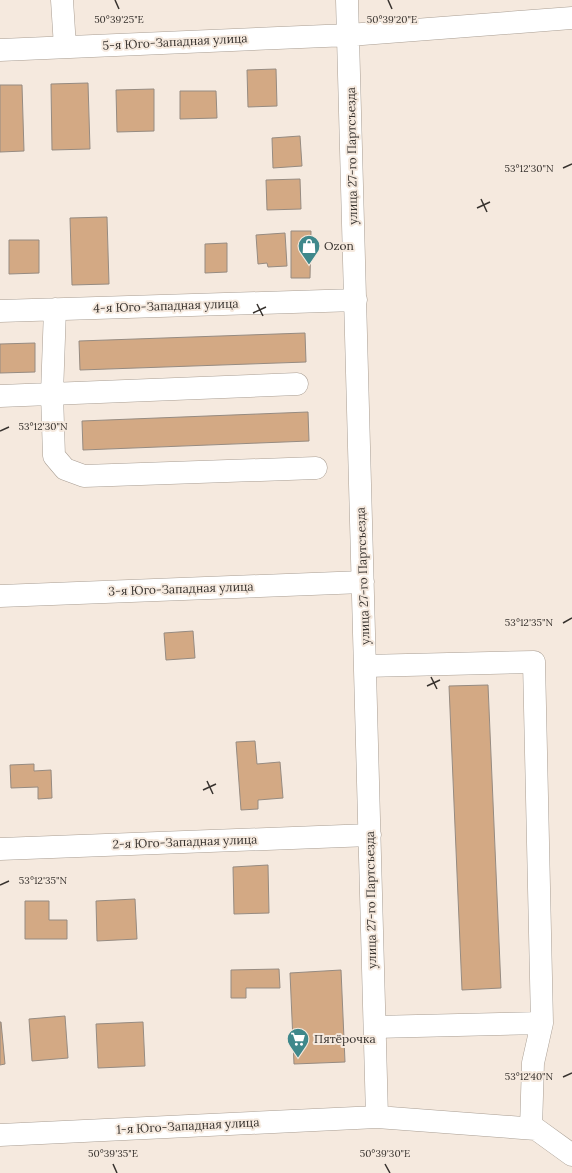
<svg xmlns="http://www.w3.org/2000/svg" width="572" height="1173" viewBox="0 0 572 1173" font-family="Lora,serif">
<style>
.building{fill:#d3a984;stroke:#968b81}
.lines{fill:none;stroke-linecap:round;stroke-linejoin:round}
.minor-casing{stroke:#a99e93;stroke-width:23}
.minor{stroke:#fff;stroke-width:22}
.ticks{fill:none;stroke:#37322e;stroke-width:1.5}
.labels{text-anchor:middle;stroke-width:4;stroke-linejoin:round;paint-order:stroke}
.street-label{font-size:12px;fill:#37322e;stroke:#f5e9de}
.poi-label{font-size:12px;fill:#37322e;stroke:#f5e9de;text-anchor:start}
.ticks-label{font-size:10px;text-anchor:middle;fill:#37322e;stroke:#f5e9de;stroke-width:4;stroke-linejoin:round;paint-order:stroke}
</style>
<rect width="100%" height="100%" fill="#f5e9de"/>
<path class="building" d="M276,69l1,37 -29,1 -1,-37z
M88,83l2,66 -38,1 -1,-66z
M0,85h22l2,66 -24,1z
M154,89v42l-37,1 -1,-42z
M180,91h36l1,27 -37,1z
M300,136l2,30 -29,2 -1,-30z
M300,179l1,30 -34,1 -1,-30z
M107,217l2,67 -37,1 -2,-67z
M291,231h20l-1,47h-19z
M285,233l2,33 -19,1 -1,-4 -9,1 -2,-29z
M9,240h30v33l-30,1z
M227,243v29l-22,1v-29z
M305,333l1,29 -226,8 -1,-29z
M35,343v29l-35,1v-29z
M308,412l1,29 -226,9 -1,-29z
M193,631l2,27 -29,2 -2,-27z
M488,685l13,303 -39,2 -13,-304z
M255,741l2,23 23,-2 3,36 -25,2v9l-17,1 -5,-68z
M34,764v7l17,-1 1,28 -14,1v-12l-27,1 -1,-23z
M268,865l1,48 -35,1 -1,-47z
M135,899l2,40 -40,2 -1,-40z
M25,901h24v19h18v19h-42z
M279,969l1,19h-34v10h-15v-28z
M341,970l4,92 -51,2 -4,-91z
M65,1016l3,42 -36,3 -3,-42z
M0,1022h1l4,42 -5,1z
M143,1022l2,44 -47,2 -2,-44z"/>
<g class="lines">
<g class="minor-casing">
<path id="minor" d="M62,0l3,47
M347,0l30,1117
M0,50l349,-15 223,-17
M55,309l-3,85 2,62 11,13 19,7 232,-8
M0,311l356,-11
M0,396l297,-12
M0,596l363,-14
M365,666l169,-4 8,361 -167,4
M0,849l370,-14
M531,1128l2,-65 9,-40
M0,1135l377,-18 159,12 36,26"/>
</g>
<use href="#minor" class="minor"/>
</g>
<path class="ticks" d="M115,0l4,9M388,0l4,9M563,168l9,-4M481,199l6,13M477,208l13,-6M257,304l6,12M253,313l13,-6M0,431l9,-4M563,623l9,-5M431,677l6,12M427,686l13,-6M207,781l6,13M203,790l13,-6M0,885l9,-4M563,1077l9,-4M113,1164l4,9M385,1164l5,9"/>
<defs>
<g id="shop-pin" transform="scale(1.15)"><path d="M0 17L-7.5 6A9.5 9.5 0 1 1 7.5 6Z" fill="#3f888b" stroke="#f5e9de"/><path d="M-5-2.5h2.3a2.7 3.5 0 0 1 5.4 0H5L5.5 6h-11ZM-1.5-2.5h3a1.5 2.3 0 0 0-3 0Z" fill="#fff"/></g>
<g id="supermarket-pin" transform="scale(1.15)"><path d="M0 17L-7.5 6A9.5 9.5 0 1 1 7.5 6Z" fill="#3f888b" stroke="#f5e9de"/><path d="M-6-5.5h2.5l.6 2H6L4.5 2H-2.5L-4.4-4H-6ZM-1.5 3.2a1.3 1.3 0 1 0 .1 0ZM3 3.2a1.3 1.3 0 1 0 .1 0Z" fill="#fff"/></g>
</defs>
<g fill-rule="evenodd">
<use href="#shop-pin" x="309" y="246"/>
<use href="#supermarket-pin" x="298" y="1039"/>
</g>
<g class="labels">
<g class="street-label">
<text transform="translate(175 42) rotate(-3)" y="4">5-я Юго-Западная улица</text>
<text transform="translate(352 156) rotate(-91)" y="4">улица 27-го Партсъезда</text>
<text transform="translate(166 306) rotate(-2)" y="4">4-я Юго-Западная улица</text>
<text transform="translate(363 576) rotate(-92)" y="4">улица 27-го Партсъезда</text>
<text transform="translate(181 589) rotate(-2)" y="4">3-я Юго-Западная улица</text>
<text transform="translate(185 842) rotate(-2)" y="4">2-я Юго-Западная улица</text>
<text transform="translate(371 900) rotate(-91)" y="4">улица 27-го Партсъезда</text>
<text transform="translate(188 1126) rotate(-3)" y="4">1-я Юго-Западная улица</text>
</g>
<g class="poi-label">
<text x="324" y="250">Ozon</text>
<text x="314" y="1043">Пятёрочка</text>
</g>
</g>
<g class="ticks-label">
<text x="119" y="23">50°39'25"E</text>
<text x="392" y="23">50°39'20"E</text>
<text x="529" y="172">53°12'30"N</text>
<text x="43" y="430">53°12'30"N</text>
<text x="529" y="626">53°12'35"N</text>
<text x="43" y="884">53°12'35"N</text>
<text x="529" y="1080">53°12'40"N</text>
<text x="113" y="1157">50°39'35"E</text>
<text x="385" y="1157">50°39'30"E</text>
</g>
</svg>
